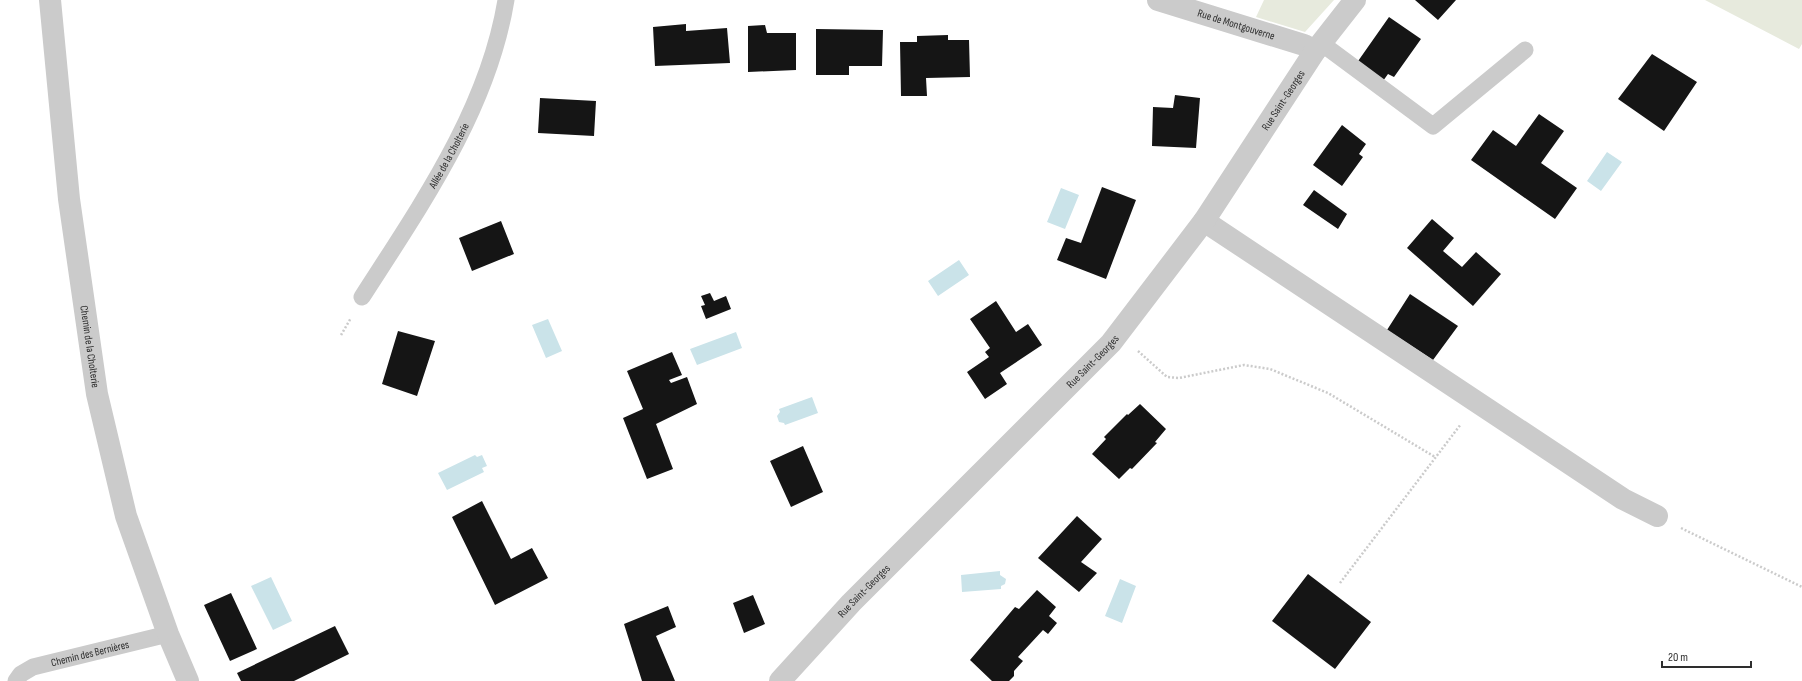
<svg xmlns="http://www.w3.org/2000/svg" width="1802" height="681" viewBox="0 0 1802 681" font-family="'Sofia Sans Condensed',sans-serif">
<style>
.green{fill:#e7eadd}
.water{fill:#cae3e9}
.building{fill:#151515}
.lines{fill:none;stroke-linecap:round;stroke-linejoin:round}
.path{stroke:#cbcbcb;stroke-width:2.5;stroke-dasharray:2 2;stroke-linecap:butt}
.lane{stroke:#cbcbcb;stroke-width:17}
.street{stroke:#cbcbcb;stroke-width:22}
.labels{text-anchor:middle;stroke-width:4;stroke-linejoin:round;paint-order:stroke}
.street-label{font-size:11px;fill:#2e2e2e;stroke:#fff}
</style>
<rect width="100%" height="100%" fill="#fff"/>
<path class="green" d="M1264,0h70l-29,32 -49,-15z
M1705,0h97v44l-3,5z"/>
<path class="water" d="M1607,152l15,10 -21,29 -14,-10z
M1061,188l18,7 -14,34 -18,-7z
M959,260l10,15 -31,21 -10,-15z
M548,319l14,32 -16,7 -14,-33z
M736,332l6,16 -45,17 -7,-16z
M812,397l6,16 -33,12 -1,-2 -5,-1 -2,-6 3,-4 -1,-3z
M475,455l2,2 5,-2 5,11 -5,2 2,4 -37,18 -9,-17z
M1000,571v4l6,4 -1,5 -4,2v3l-39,3 -1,-17z
M271,577l21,44 -19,9 -22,-44z
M1120,579l16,7 -14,37 -17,-7z"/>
<path class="building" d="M1415,0h41l-18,20z
M1389,17l32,22 -27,38 -6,-3 -5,7 -27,-17z
M686,24v7l41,-3 3,35 -75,3 -2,-39z
M765,25l2,8h29v37l-48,2v-46z
M816,29l67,1 -1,36h-33v9h-33z
M948,35v5h21l1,37 -44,1 1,18h-26l-1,-54h17v-6z
M1652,54l45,28 -33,49 -46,-32z
M1175,95l25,3 -4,50 -44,-2 1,-39 20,1z
M540,98l56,3 -2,35 -56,-3z
M1539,114l25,17 -23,32 36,25 -22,31 -84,-59 22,-30 23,16z
M1342,125l24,19 -7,10 4,3 -21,29 -29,-21z
M1102,187l34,13 -30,79 -49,-19 9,-22 15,5z
M1314,190l33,24 -9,15 -35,-24z
M1432,219l22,19 -11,13 19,16 14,-15 25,22 -28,32 -66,-58z
M501,221l13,33 -42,17 -13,-33z
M710,293l4,8 12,-5 5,13 -25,10 -5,-13 4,-1 -4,-9z
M1410,294l48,32 -25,34 -46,-30z
M996,301l20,31 12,-8 14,21 -42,28 7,11 -22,15 -18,-27 22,-15 -4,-5 5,-4 -20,-29z
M398,331l37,10 -18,55 -35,-12z
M672,352l10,23 -13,5 2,3 16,-6 10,27 -41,20 17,45 -26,10 -24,-61 20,-9 -16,-38z
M1140,404l26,25 -11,13 2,1 -25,26 -2,-1 -11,11 -27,-25 14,-15 -2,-2 23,-23 1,1z
M803,446l20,46 -32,15 -21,-46z
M482,501l29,58 21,-11 16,30 -53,27 -43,-88z
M1077,516l25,23 -21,23 16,11 -18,19 -41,-34z
M1308,574l63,48 -36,47 -63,-48z
M1037,590l19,17 -7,9 8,7 -9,11 -5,-4 -25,27 5,4 -9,10v5l-5,5h-17l-22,-21 45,-53 4,2z
M231,593l26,56 -27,12 -26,-56z
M753,595l12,29 -21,9 -11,-30z
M668,606l8,21 -20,9 19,45h-33l-18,-57z
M335,626l14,28 -55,27h-53l-4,-8z"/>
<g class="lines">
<path class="path" d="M341,335l10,-17
M1138,351l29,26 12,1 65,-13 26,4 58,24 107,64
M1681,528l121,59
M1340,583l121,-159"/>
<g class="lane">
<path d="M1321,43l112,83 92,-76"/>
<path id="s1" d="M362,297c59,-92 126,-187 144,-297"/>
<path id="s2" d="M16,681l5,-7 12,-7 135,-33"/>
</g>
<g class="street">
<path id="s3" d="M50,0l19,199 28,195 29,122 42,118 20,47"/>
<path id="s4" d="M1158,0l146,45 11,6"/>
<path d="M1204,221l419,278 34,17"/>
<path id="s5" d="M780,681l71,-78 260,-260 93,-122 111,-170 40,-51"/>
</g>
</g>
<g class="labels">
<g class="street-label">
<text dy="4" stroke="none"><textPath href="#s4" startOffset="82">Rue de Montgouverne</textPath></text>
<text dy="4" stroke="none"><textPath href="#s5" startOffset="771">Rue Saint-Georges</textPath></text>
<text dy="4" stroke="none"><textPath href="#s1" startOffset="166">Allée de la Cholterie</textPath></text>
<text dy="4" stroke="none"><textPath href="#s3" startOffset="349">Chemin de la Cholterie</textPath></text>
<text dy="4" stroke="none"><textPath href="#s5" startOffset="447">Rue Saint-Georges</textPath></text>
<text dy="4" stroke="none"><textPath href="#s5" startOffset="123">Rue Saint-Georges</textPath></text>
<text dy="4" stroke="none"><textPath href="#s2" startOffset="81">Chemin des Bernières</textPath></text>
</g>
</g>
<path d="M1662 661v6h89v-6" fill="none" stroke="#2e2e2e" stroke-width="2"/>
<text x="1668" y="661" font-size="12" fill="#2e2e2e" stroke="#ffffff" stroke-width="3" paint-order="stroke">20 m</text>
</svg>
